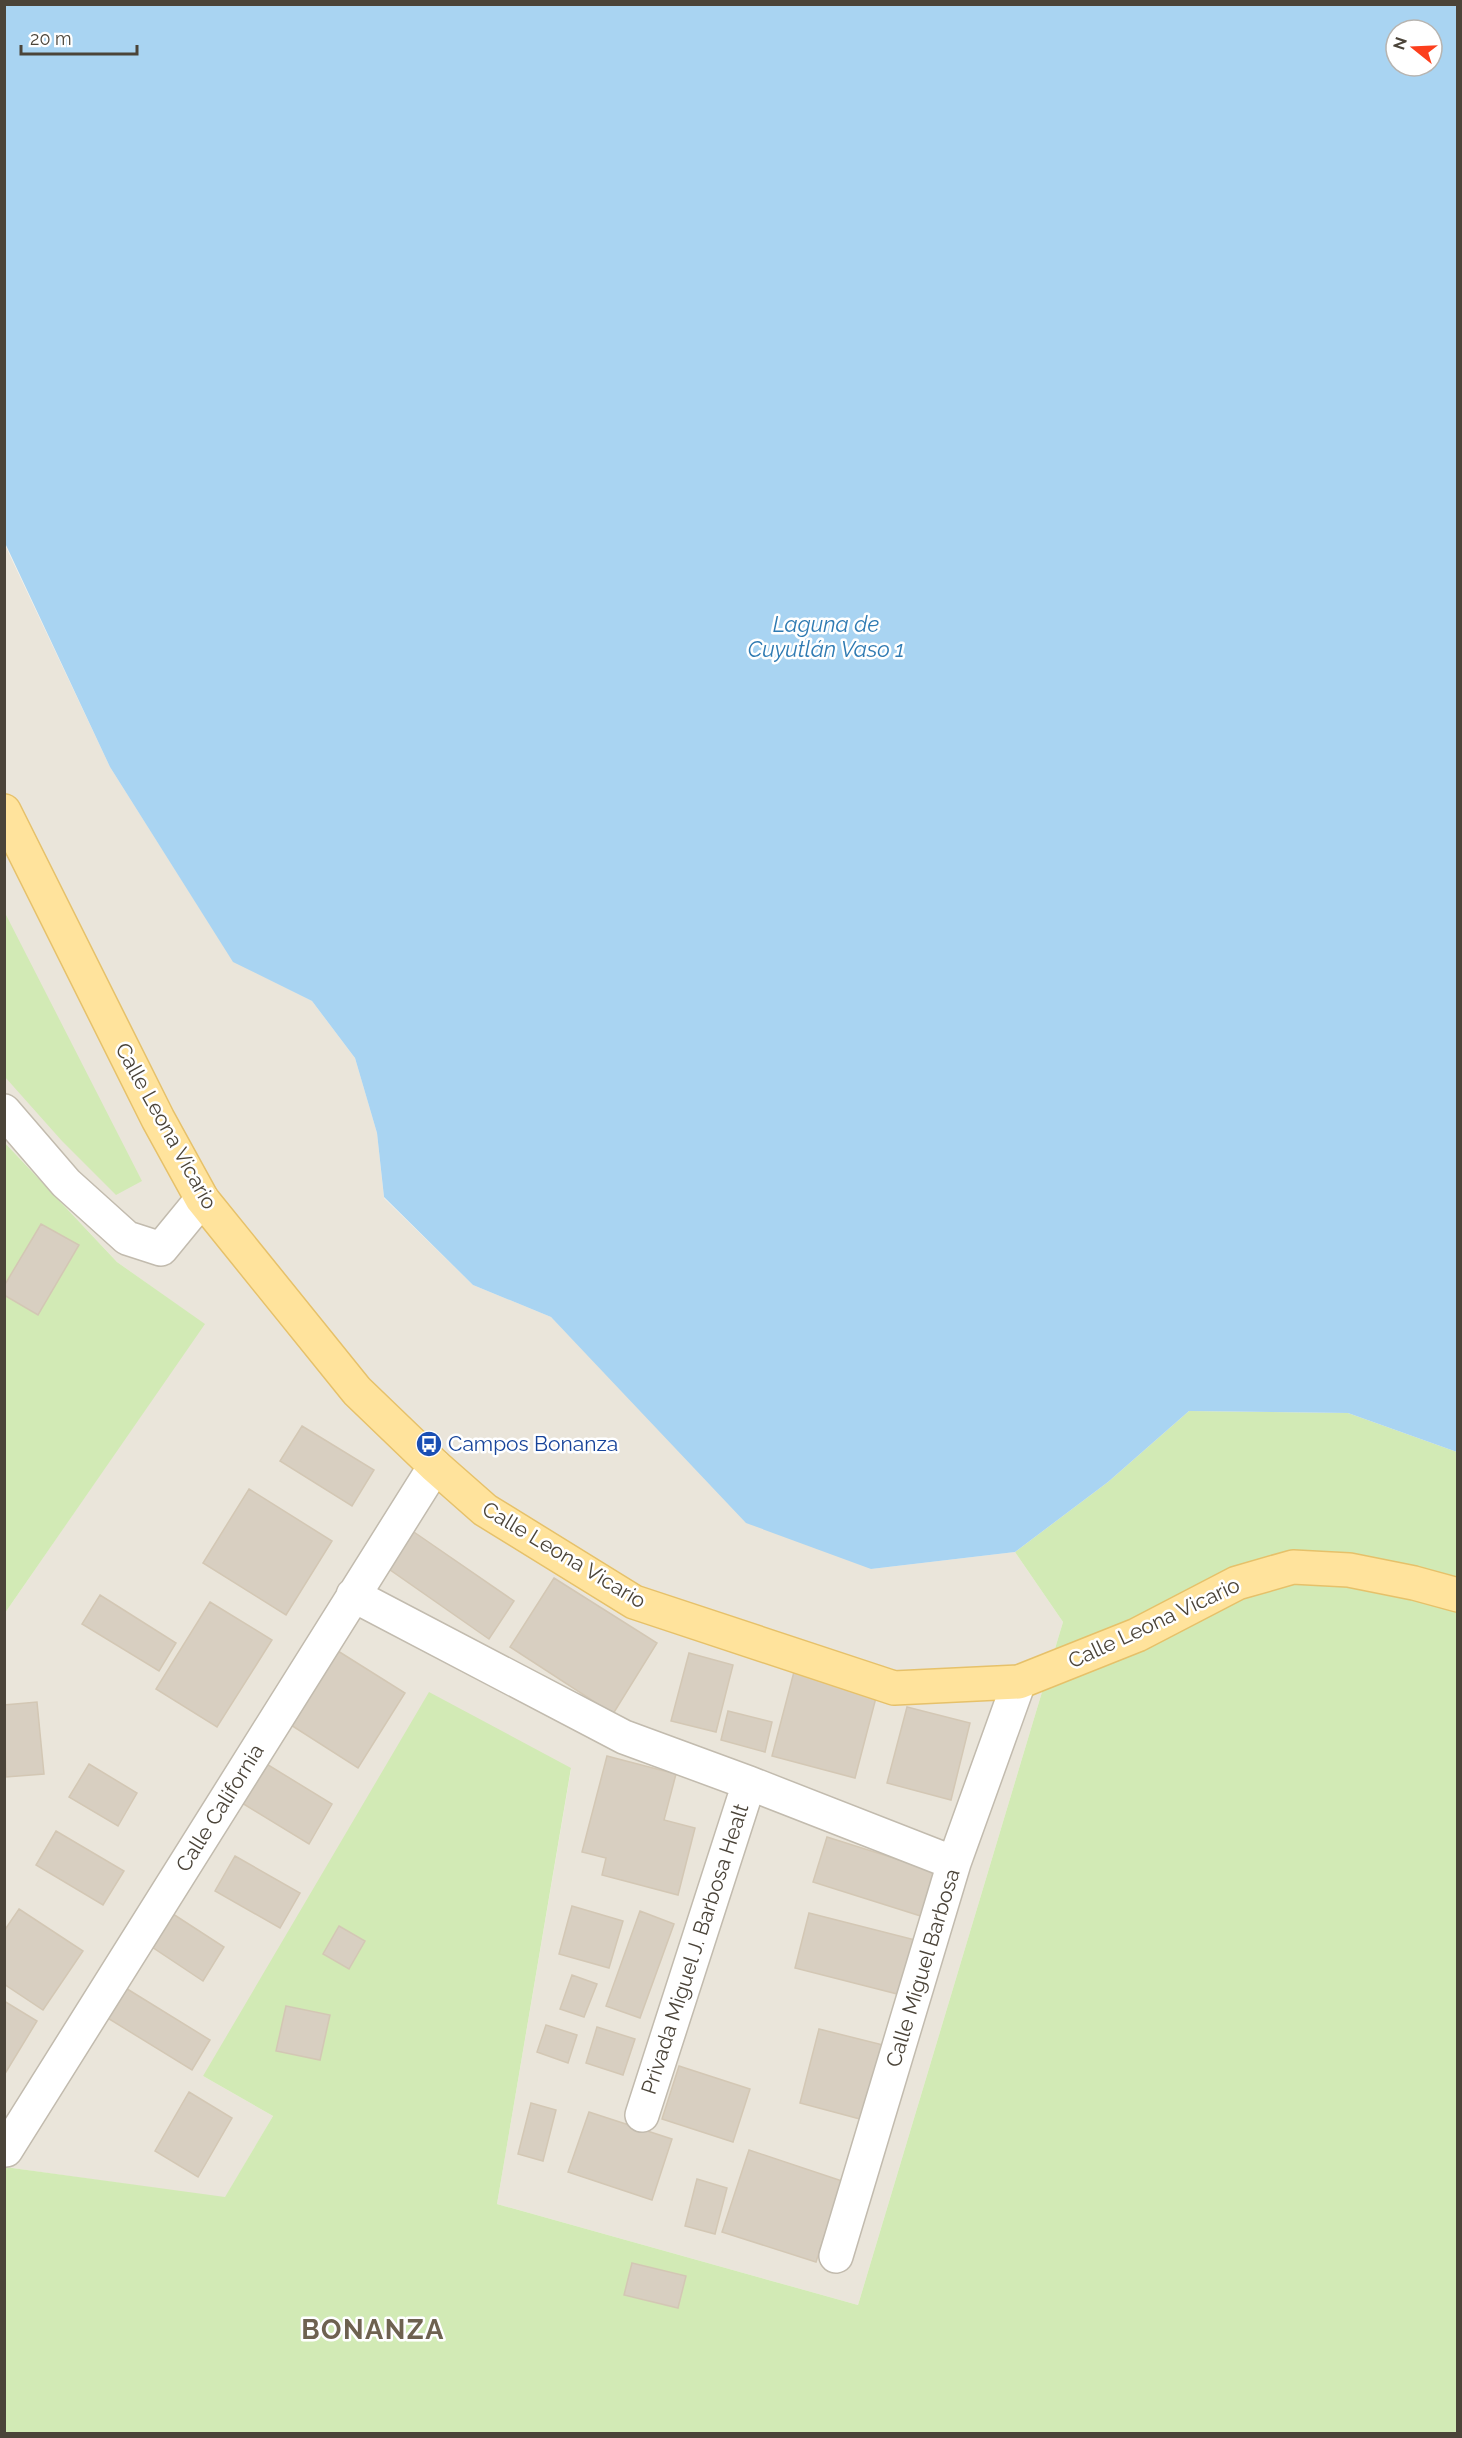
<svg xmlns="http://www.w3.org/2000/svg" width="1462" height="2438" viewBox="0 0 1462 2438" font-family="Raleway,sans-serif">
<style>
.residential{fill:#eae5da}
.green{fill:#d2eab5}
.water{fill:#a9d4f2;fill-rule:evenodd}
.building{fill:#d8cfc1;stroke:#d3c7b4;stroke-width:1.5}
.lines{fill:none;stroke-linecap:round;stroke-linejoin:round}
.minor-casing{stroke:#c2bbae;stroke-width:36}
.major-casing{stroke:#e6c16a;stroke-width:36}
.minor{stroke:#fff;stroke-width:33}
.major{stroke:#ffe39c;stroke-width:33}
.labels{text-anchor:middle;stroke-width:5;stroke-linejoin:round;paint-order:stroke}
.street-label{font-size:21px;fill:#4b4439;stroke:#fff}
.transit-label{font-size:21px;fill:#164399;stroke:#fff;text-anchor:start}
.water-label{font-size:22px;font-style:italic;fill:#2e7ab2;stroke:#fff}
.district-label{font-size:27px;font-weight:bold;letter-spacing:1.5px;fill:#6e6250;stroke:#fff}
</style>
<rect width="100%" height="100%" fill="#f6f3ec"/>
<path class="residential" d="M4,543l106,224 123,194 79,40 43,57 22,75 7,65 89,87 78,32 96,99 224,153 144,-17 48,70 -205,683 -361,-101 74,-435 -368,307 70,40 -48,82 -220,-31v-554l199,-289 -87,-62 -112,-119z"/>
<path class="green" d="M4,911l138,270 -26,14 -54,-54 -57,-64z
M5,1143l112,119 88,62 -200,289z
M1189,1411l159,2 109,39v981l-1452,1v-267l220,30 48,-81 -70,-40 226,-384 142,76 -74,436 361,101 205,-683 -48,-70 93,-70z"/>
<path class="water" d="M4,5h1453v1447l-109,-39 -159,-2 -81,71 -93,70 -144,17 -125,-46 -195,-206 -78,-32 -89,-88 -7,-64 -22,-75 -43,-57 -79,-39 -123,-195 -105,-224zM1396,30h36v36h-36z"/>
<path class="building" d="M41,1224l38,21 -41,70 -34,-20v-9z
M302,1426l72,44 -22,36 -72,-45z
M249,1489l83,52 -46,74 -83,-52z
M411,1530l103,71 -25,38 -103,-72z
M554,1578l103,65 -44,71 -103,-67z
M100,1595l76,48 -17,28 -77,-47z
M210,1602l62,38 -55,87 -61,-38z
M330,1646l75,47 -47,75 -75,-48z
M689,1653l44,12 -17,67 -45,-11z
M795,1668l83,22 -23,88 -83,-22z
M37,1702l7,72 -38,3 -2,-72z
M907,1707l63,16 -19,77 -64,-17z
M728,1711l44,11 -7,30 -44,-12z
M607,1756l69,18 -12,46 31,8 -17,67 -76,-20 4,-17 -24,-6z
M260,1760l72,44 -23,40 -72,-44z
M89,1764l48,29 -19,33 -49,-29z
M56,1831l68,40 -21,34 -67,-40z
M827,1837l114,36 -14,45 -114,-36z
M235,1856l65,37 -20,35 -65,-37z
M572,1906l51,15 -14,47 -50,-14z
M19,1909l64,42 -40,59 -39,-26v-53z
M640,1911l34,13 -34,94 -34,-12z
M809,1913l118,30 -14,55 -118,-30z
M173,1914l51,33 -21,34 -51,-34z
M339,1926l26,15 -16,28 -26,-15z
M572,1975l25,9 -13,33 -24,-8z
M124,1987l86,53 -18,30 -86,-53z
M4,2001l33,20 -31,51 -2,-2z
M286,2006l44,9 -10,45 -44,-9z
M546,2025l31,10 -9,28 -31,-11z
M597,2027l38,12 -12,36 -37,-12z
M819,2029l76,19 -20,75 -75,-20z
M679,2066l71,23 -17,53 -71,-23z
M189,2092l43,26 -34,59 -43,-26z
M531,2103l25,7 -13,51 -25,-7z
M589,2112l83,27 -20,61 -84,-28z
M749,2150l93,31 -26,81 -94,-30z
M697,2179l30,9 -12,46 -30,-8z
M632,2263l54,13 -8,32 -54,-13z"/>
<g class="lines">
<g class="minor-casing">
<path id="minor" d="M4,1111l62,72 61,55 34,11 41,-50
M353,1595l271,142 125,46 205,80
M642,2115l107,-332
M6,2150l429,-684
M836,2256l118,-393 65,-181"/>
</g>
<g class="major-casing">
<path id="major" d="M4,811l154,308 44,80 155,192 78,75 50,44 149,92 260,86 125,-6 118,-47 100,-52 56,-16 56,3 65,13 44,12"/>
</g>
<use href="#minor" class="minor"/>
<use href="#major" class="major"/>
</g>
<defs>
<g id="bus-disc" transform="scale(1.35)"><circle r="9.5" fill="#1a4fb4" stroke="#fff"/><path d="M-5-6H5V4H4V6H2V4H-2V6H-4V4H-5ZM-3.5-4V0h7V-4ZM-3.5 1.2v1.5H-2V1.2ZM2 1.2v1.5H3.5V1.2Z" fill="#fff"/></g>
</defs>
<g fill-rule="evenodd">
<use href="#bus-disc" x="429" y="1444"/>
</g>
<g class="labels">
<g class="street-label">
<text transform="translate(166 1126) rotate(61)" y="7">Calle Leona Vicario</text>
<text transform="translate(564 1555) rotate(31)" y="7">Calle Leona Vicario</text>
<text transform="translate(1154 1623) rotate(-25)" y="7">Calle Leona Vicario</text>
<text transform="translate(220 1808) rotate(-58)" y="7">Calle California</text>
<text transform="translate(695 1949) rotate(-72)" y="7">Privada Miguel J. Barbosa Healt</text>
<text transform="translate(923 1968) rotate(-73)" y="7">Calle Miguel Barbosa</text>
</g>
<g class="transit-label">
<text x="448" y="1451">Campos Bonanza</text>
</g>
<g class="water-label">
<text x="826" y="632">Laguna de<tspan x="826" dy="25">Cuyutlán Vaso 1</tspan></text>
</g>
<g class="district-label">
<text x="373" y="2339">BONANZA</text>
</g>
</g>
<rect width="1462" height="2438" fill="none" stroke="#4b4439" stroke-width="12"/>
<g transform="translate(1414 48) rotate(288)"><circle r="28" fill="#ffffff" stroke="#b7b4b0" stroke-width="1.5"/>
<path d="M0-4.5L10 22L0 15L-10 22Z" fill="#fc3f1d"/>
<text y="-9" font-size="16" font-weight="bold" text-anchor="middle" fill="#4b4439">N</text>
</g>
<path d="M21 45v9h116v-9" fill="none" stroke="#4b4439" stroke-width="3"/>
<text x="30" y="45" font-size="18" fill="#4b4439" stroke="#ffffff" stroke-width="4.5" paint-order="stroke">20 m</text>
</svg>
